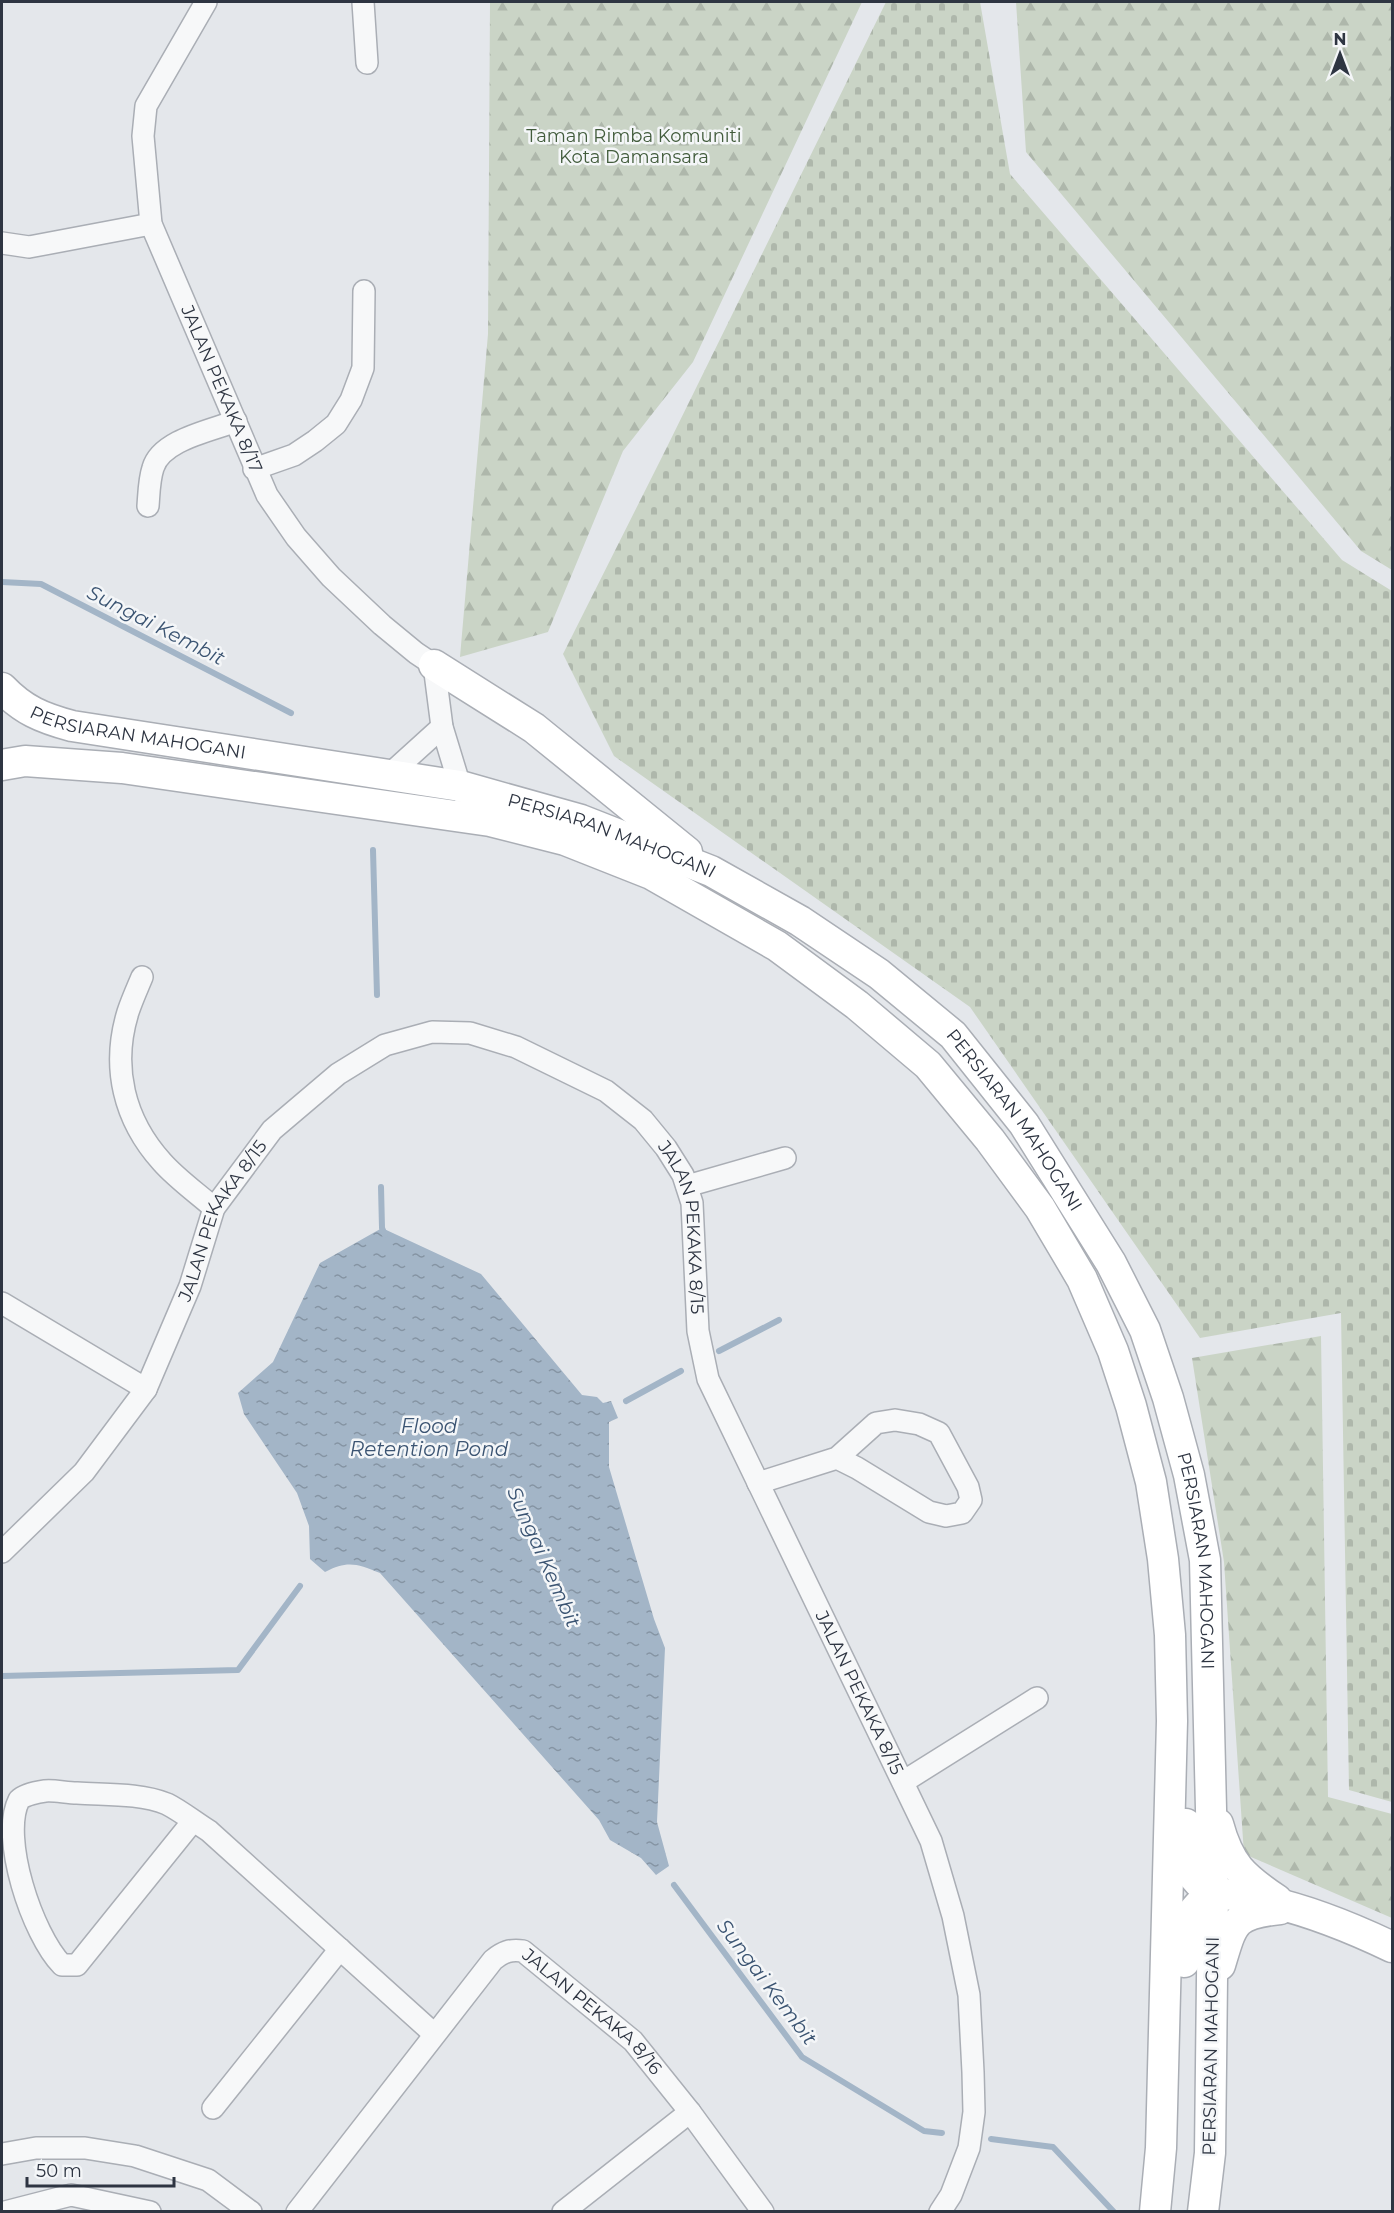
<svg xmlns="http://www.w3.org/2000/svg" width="1394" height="2213" viewBox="0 0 1394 2213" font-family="Montserrat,sans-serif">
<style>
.forest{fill:url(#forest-firs)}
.cemetery{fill:url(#cemetery-stones)}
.water{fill:url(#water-ripples)}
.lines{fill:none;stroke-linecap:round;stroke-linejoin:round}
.stream{stroke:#a3b5c7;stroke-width:6}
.street-casing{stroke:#aaaeb5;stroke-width:24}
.secondary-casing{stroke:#aaaeb5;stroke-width:33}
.street{stroke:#f7f8f9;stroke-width:21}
.secondary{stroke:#fff;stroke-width:30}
.labels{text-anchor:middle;stroke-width:5;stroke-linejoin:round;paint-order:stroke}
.park-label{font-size:18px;fill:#425c3c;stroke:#f4f6f8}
.street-label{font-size:18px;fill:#2e3542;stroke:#f4f6f8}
.water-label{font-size:20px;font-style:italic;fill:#3b5472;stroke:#f4f6f8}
</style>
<defs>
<pattern id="forest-firs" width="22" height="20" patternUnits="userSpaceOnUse" patternTransform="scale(1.5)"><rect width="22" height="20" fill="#cad4c6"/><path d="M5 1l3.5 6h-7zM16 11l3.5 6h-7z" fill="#aeb7ab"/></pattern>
<pattern id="cemetery-stones" width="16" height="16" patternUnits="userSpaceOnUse" patternTransform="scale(1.5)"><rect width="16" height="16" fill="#cad4c6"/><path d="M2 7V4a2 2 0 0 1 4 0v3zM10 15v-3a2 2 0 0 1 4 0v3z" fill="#aeb7ab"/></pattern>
<pattern id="water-ripples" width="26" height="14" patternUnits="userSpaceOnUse" patternTransform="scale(1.5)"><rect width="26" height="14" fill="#a3b5c7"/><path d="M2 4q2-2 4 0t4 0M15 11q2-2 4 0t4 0" fill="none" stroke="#8594a3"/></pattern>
</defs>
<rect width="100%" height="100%" fill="#e4e7eb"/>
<path class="forest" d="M490,2h372l-169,360 -70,89 -75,181 -88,25 28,-323z
M1016,2h376v568l-31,-19 -335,-399z
M1321,1336l7,461 64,17v104l-148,-64 -20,-292 -32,-204z"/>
<path class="cemetery" d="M886,2h94l30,172 332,386 50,31v1211l-43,-12 -8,-477 -141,25 -230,-331 -356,-251 -51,-102 103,-205z"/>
<path class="water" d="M382,1228l99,46 101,121 15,2 6,6 8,-2 7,17 -9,4v45l45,152 11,29 -8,174 12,44 -13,9 -15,-17 -31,-18 -11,-20 -219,-247c-23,-9 -32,-13 -55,-1l-15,-13 -1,-33 -12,-33 -53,-79 -6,-21 35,-31 47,-99z"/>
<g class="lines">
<path class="stream" d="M2,582l39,2 250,129
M373,850l4,145
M381,1187l1,41 3,7
M719,1351l60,-31
M626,1401l55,-30
M2,1676l236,-6 62,-84
M674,1885l128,172 122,74 18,2
M991,2139l62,8 61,65"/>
<g class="street-casing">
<g id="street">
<path id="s1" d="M206,2l-60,104 -3,30 8,88 116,271 29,42 35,40 51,48 34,28 18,12 8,62 18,59 4,9"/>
<path d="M363,2l4,61"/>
<path d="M2,243l27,4 122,-23"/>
<path d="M254,469l40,-14 21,-14 21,-17 15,-24 12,-32 1,-77"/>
<path d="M148,506c1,-12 1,-26 5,-38 8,-28 57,-37 83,-47"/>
<path d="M389,775l53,-48"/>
<path d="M142,977c-5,12 -10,23 -14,35 -17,55 -4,108 34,150 15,17 35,31 52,46"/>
<path d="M687,1186l98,-28"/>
<path d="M2,1303l144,86"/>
<path d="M758,1483l79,-25 39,-35 19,-3 24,4 20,9 29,54 3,13 -9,13 -16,3 -17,-4 -72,-44 -20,-10"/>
<path id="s2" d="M2,1552l82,-80 62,-83 44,-103 24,-78 58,-78 66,-56 47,-29 47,-13 38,1 46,14 90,44 37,29 23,28 17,27 9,28 6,128 10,48 223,462 22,75 16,79 4,77 1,40 -5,36 -18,47 -11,17"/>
<path d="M903,1782l134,-84"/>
<path d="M193,1821l-116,144h-15c-30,-31 -62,-128 -43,-165 5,-5 19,-8 26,-9 10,-1 21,2 32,2 28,2 63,0 90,11 14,7 29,19 42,27l224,202"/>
<path d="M213,2108l127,-159"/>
<path d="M2,2154l34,-6h49l50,8 73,24 43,32"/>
<path d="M5,2212l66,-17 79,17"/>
<path id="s3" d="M297,2212l196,-252c10,-8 17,-11 30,-9l110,90 57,71 73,100"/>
<path d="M563,2212l127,-100"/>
</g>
</g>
<g class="secondary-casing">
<g id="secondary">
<path d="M434,665l100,63 153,124"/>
<path id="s4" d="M2,688c21,22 40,30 70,38l388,60 121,34 130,51 89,50 79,53 74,61 71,89 87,139 34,67 23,68 21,77 16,85 8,332 -3,261 -7,59"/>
<path d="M2,765l23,-4 97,7 368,53 75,19 86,34 126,72 80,59 71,60 62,75 50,68 42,71 31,72 18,55 20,76 12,77 7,76 2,86 -11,427 -6,64"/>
<path d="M1186,1824c1,17 -1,40 9,54 12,16 32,16 50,19 51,8 101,28 147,50"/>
<path d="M1218,1824c11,41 25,53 59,76"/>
<path d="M1184,1962c1,-38 -2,-44 29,-70"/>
<path d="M1220,1965c13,-43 13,-51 60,-56"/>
</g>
</g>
<use href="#street" class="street"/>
<use href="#secondary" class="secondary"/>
</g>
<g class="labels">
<g class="park-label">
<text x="634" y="142">Taman Rimba Komuniti<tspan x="634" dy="21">Kota Damansara</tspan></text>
</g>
<g class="street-label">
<text dy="6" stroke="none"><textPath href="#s1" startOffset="418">JALAN PEKAKA 8/17</textPath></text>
<text dy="6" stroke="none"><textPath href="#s4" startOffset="147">PERSIARAN MAHOGANI</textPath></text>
<text dy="6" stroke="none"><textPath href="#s4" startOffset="633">PERSIARAN MAHOGANI</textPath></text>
<text dy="6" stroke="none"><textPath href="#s4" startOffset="1137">PERSIARAN MAHOGANI</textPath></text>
<text dy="6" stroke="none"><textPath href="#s2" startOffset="404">JALAN PEKAKA 8/15</textPath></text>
<text dy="6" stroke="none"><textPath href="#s2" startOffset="1052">JALAN PEKAKA 8/15</textPath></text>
<text dy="6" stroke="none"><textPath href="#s4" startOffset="1623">PERSIARAN MAHOGANI</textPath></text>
<text dy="6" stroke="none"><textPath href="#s2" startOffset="1556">JALAN PEKAKA 8/15</textPath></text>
<text dy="6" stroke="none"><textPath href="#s3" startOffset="444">JALAN PEKAKA 8/16</textPath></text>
<text transform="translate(1211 2046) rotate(-89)" y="6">PERSIARAN MAHOGANI</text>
</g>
<g class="water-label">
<text transform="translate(156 625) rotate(27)" y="7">Sungai Kembit</text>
<text x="429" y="1433">Flood<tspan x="429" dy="23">Retention Pond</tspan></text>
<text transform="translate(544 1557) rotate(66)" y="7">Sungai Kembit</text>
<text transform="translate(767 1982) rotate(53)" y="7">Sungai Kembit</text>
</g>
</g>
<rect width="1394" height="2213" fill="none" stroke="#2e3542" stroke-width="6"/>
<g transform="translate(1340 54)" stroke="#f4f6f8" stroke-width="4.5" paint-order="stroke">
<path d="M0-4.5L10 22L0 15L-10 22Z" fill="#2e3542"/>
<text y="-9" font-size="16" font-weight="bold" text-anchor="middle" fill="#2e3542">N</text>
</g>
<path d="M27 2177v9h147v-9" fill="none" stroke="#2e3542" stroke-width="3"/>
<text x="36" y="2177" font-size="18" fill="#2e3542" stroke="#f4f6f8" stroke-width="4.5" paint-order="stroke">50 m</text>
</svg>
